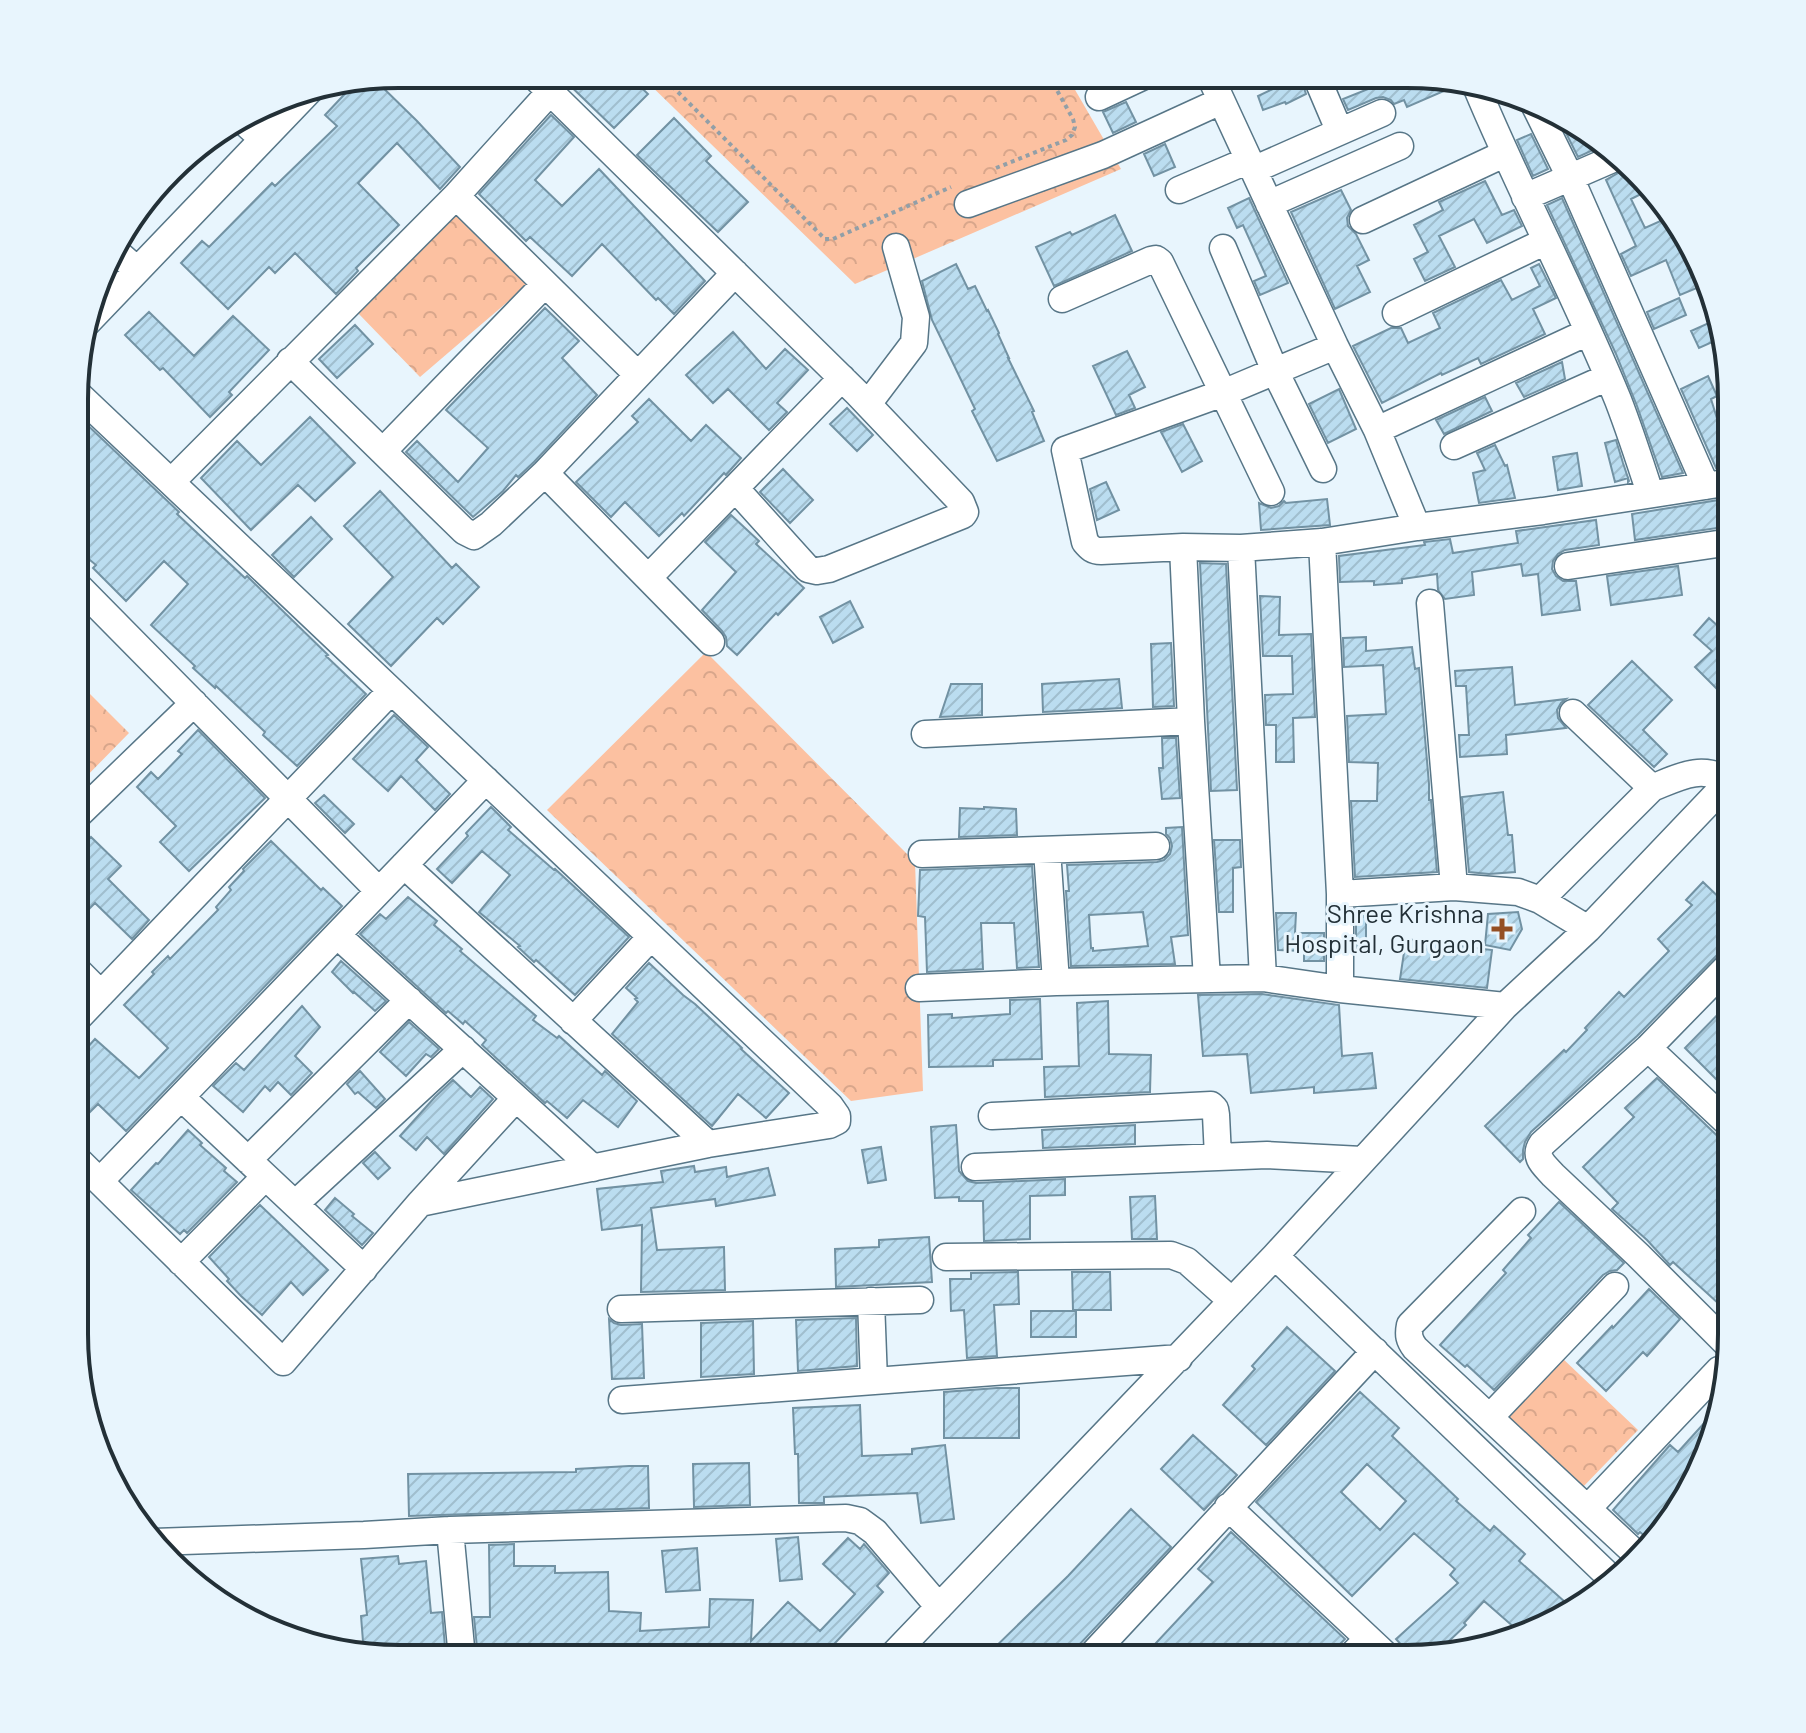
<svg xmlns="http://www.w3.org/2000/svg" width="1806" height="1733" viewBox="0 0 1806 1733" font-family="Barlow,sans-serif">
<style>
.forest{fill:url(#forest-crowns)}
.building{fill:url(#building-hatch);stroke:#7292a3;stroke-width:2;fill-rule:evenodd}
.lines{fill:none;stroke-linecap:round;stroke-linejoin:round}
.minor-casing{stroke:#577687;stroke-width:29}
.path{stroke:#929fa7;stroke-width:4;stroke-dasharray:4 4;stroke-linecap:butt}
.minor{stroke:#fff;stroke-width:26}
.poi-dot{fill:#944f24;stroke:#e8f5fd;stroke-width:3}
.labels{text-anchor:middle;stroke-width:6;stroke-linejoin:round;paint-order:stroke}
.poi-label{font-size:26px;fill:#233037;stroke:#e8f5fd;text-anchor:end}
.rim{fill:none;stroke:#233037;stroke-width:4}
</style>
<defs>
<pattern id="forest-crowns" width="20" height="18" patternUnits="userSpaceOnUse" patternTransform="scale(2)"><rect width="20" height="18" fill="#fcc1a1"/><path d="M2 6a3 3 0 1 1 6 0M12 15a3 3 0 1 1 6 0" fill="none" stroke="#d8a68b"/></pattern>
<pattern id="building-hatch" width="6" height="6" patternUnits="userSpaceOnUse" patternTransform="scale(2)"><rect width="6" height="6" fill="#bbddf0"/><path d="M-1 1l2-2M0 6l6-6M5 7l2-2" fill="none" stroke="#a0bece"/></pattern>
</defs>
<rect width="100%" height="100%" fill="#e8f5fd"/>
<path class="forest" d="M640,75l427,1 54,93 -266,115z
M455,205l77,76 -112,96 -64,-66z
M706,652l209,210 8,229 -72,10 -304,-291z
M78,682l51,51 -51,52z
M1561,1357l77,73 -56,58 -76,-73z"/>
<path class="building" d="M558,74l70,1 20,19 -34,34z
M1300,76l6,18 -20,10 -1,-2 -22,8 -5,-14z
M1398,77h51l12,4 -1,3 -53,23 -3,-7 -10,4 -3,-4 -8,-3 -7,1 -28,12 -5,-11z
M373,78l44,43 43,46 -20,22 -43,-46 -39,40 41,42 -43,43 2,3 -22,23 -41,-41 -20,20 -6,-6 -41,42 -47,-46 21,-22 7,6 63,-64 3,3 62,-60 -12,-11 32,-34z
M1126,102l10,20 -23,11 -10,-21z
M1556,113l13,4 33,29 -24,11z
M551,115l23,22 -39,43 27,26 37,-37 106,112 -31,33 -16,-16 -2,2 -54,-56 -30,32 -42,-39 -4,4 -47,-47z
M674,118l37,38 -5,5 42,41 -30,30 -81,-77z
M1531,134l17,35 -15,7 -16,-36z
M1165,144l10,23 -21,9 -10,-22z
M1627,168l24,21 -20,10 14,29 22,-10 14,29 8,-3 18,31 2,8 -29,12 -14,-35 -35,16 -10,-22 15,-8 -30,-66z
M1485,181l17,34 12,-5 8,16 -35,17 -13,-24 -35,17 16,31 -30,14 -11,-22 14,-7 -14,-27 29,-15 -4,-8z
M1341,190l10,20 -4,8 1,8 8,8 13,26 -12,6 13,26 -35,17 -44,-97z
M1249,198l39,85 -28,12 -6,-14 12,-5 -23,-51 -6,3 -9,-20z
M1562,198l121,275 -21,4 -25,-71 -21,-52 -69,-149z
M1115,215l17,36 -78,35 -18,-39 34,-15 2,3z
M956,264l12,25 7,-3 12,25 1,-1 11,23 -1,1 11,24h-1l26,53 -2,1 12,29 -47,20 -25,-50 3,-2 -24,-50 -19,-39 -10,-39z
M1539,264l17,34 -23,11 12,25 -64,30 -3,-6 -36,17 -1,-2 -59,30 -29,-57 38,-18h10l7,15 32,-15 -7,-15 68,-33 11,20 28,-14 -9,-18z
M1679,298l7,17 -32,14 -7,-17z
M545,308l34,33 -17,17 35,37 -63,67 -16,15 -2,-2 -13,16 -30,26 -67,-65 11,-11 41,41 30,-34 -42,-38z
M149,312l45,44 39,-40 36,34 -40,42 3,3 -22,22 -47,-49 -3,2 -35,-35z
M1711,322l8,17 -20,9 -8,-17z
M355,325l18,19 -36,34 -18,-19z
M733,332l33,37 19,-20 23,21 -31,33 10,9 -18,18 -41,-41 -15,14 -27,-28z
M1127,351l18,36 -16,8 6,13 -19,7 -23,-49z
M1562,362l3,17 -41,18 -8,-14z
M1708,376l9,20 -6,3 9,29 11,-3v41l-15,2 -35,-79z
M1339,389l17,40 -28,14 -19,-39z
M1485,397l7,14 -48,23 -8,-14z
M649,399l42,42 15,-16 35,33 -15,17 -2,-2 -40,43 -2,-3 -23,23 -34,-34 -14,15 -35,-35 62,-60 -6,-6z
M847,408l26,27 -16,16 -27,-27z
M310,417l45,46 -40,38 -17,-16 -47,45 -50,-52 36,-37 24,24z
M80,418l99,94 -2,2 68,64 2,-2 81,79 -2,1 40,38 -69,72 -34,-31 2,-3 -49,-46 -1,2 -22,-20 2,-2 -44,-41 37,-41 -24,-23 -38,40 -33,-33 3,-3 -17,-14z
M1183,424l19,37 -20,11 -21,-40z
M1616,440l7,23 6,18 -1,1v-4l-13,4 -10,-39z
M1495,445l10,21 2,-1 8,33 -36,5 -6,-30 12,-3 -8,-17z
M1577,453l5,33 -24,4 -5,-33z
M783,469l30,31 -23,23 -30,-31z
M1106,482l13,28 -22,10 -7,-31z
M380,491l72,77 4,-4 23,23 -36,37 -6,-6 -46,48 -43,-42 45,-47 -49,-51z
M1731,498v28l-96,14 -3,-26z
M1327,499l3,26 -69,5 -2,-27 12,5 8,-2 5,-5 2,2z
M731,515l28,26 -3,3 48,44 -26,27 -2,-2 -39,42 -10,-9 -1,-9 -4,-6 -20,-21 34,-38 -31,-30z
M311,517l21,22 -38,38 -22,-22z
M1596,520l3,25 -34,5 -7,4 -5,7 -1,8 4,7 7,5h13l4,29 -38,5 -4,-41 -15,2 -2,-12 -49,8 2,23 -29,4 -7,-9 -1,-16 -35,5v4l-28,2v-4l-34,1 -1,-26 86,-11 -1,-3 26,-3 3,14 65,-10 -2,-12z
M1200,563l26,1 11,226 -26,1z
M1678,566l4,29 -71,10 -4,-29z
M1260,596l20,1 -1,38 32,-1 4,83 -22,1 1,44h-18v-37h-10l-1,-30 28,-1 -1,-38h-29z
M850,601l13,26 -30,16 -13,-26z
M1709,618l22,20v65l-36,-36 17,-16 -18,-16z
M1366,637v14l46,-4 3,22 4,-1 10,116v16h2l6,72 -82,5 -4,-76h26l1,-38 -29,-1 -2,-46 39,-2 -3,-49 -39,2 -1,-29z
M1171,643l3,63 -21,1 -2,-63z
M1632,661l40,39 -29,30 24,24 -13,13 -66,-62z
M1512,667l3,38 51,-6 -5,4 -4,7 1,8 8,10 -60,7 1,19 -47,3 -1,-22h10l-3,-49h-10l-1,-15z
M1119,679l3,29 -79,4 -1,-28z
M951,684h31v31l-42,2z
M394,715l34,32 -12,13 34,34 -15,16 -34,-34 -13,15 -35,-32z
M198,730l67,68 -76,73 -29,-29 16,-16 -39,-39 14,-15 7,7 24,-25 -4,-3z
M1162,738h14l4,60 -18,1 -3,-31h4z
M1503,792l5,43h4l3,37 -26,2 -20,-2 -7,-75z
M324,795l30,29 -9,9 -30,-30z
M491,807l20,20 -3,3 46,40 1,-1 74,68 -54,58 -39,-35 -2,2 -16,-15 2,-1 -41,-34 31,-37 -28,-24 -30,32 -15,-14 31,-33 -2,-3z
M984,807l32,2 1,26 -58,2 1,-29 24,1z
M1182,827l6,108 -17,2 4,27 -104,2 -5,-75h3l-2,-26 90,-3 7,-2 6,-6 2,-8 -2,-8 -4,-4v-6zM1143,912l5,34 -55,5v-3h-2l-2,-33z
M91,837l30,29 -13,13 41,41 -17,19 -37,-36 -18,18v-70z
M1214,840h26l1,27 -8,1v44h-14z
M271,841l50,49 2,-2 19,18 -216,225 -28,-27 -22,22v-66l19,-21 44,39 29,-30 -44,-43 30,-31 -2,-2 16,-16 2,3 48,-49 -2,-3 15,-17 -2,-3 15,-16 -1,-2z
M1032,866l7,101 -22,1 -3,-45h-33l2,46 -56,3 -2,-55 -7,-1 2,-46z
M1703,882l28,27v38l-5,1 -6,4 -83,84 -106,96 -6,10 -2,8v9l-3,3 -35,-36 79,-76 2,2 21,-22 -2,-2 34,-36 5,5 45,-46 -11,-12 34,-34 -6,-5z
M408,897l29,24 -3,4 28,24 -2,2 76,65 -3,4 24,18 2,-2 43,39 3,-4 32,30 -19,26 -35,-27 -16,18 -20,-17 -2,2 -63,-58 4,-5 -21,-19 -2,3 -15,-13 -2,2 -86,-79 20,-20 6,5z
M1356,912h10v40h-10z
M1518,912l4,17 -12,21 -25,-5 3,-31z
M1276,913h20l-1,20h29v28h-20v-10l-26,-1z
M1406,939l86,11 -5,38 -87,-9z
M341,961l45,40 -11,10 -21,-19 -1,1 -21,-21z
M649,963l34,32 12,9 47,44 -1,1 48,44 -23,25 -28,-24 -26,32 -100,-92 26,-32 -3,-3 2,-1 -11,-10z
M1262,994l77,11 3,51 30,-3 4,35 -62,5v-6l-63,6 -4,-39 -44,2 -5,-61z
M1040,999l2,60 -49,1v6l-64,1 -1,-52 24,-1v4l58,-4v-14z
M1108,1001l1,53 42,1 -1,37 -105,5 -1,-30 35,-1 -2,-63z
M1731,1001v88l-7,-8 -3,3 -36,-36z
M302,1006l18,21 -25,29 17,17 -21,22 -13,-13 -8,9 -5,-5 -22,26 -30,-26 23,-23 8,7z
M409,1022l30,27 -8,8 -5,-3 -20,22 -26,-24z
M360,1071l25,28 -9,9 -18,-16 -3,2 -8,-10z
M1657,1078l74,71v166l-58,-53 -3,3 -23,-25 -35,-31 6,-6 -35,-36 51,-50 -9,-9z
M453,1080l18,17 9,-10 13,12 -49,55 -17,-17 -11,13 -16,-14 35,-39z
M956,1125l3,46 9,10 8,2 89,-4v16l-35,1v43l-46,2 -1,-40h-24v-4l-24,1 -4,-71z
M1135,1125v19l-92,4 -1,-18z
M188,1130l14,13 -2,2 26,23 -2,3 13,11 -50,51 -3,-3 -4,4 -49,-44 25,-27 2,1z
M881,1147l5,33 -18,3 -6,-33z
M375,1152l15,16 -12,11 -15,-16z
M694,1166l1,6 31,-5 1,10 41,-9 7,27 -59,11 -1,-7 -64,9 6,42 67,-3 1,43 -84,2 1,-67 -40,5 -5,-41 66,-7 -2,-11z
M1155,1196l2,43h-25l-2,-42z
M335,1198l19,16 -2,2 21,17 -11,12 -37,-35z
M1559,1202l65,61 -7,7 -7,1 -7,4 -109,115 -27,-25 -2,2 -25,-22 66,-72 -3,-3 28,-32 -3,-3z
M260,1205l68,65 -25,25 -12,-13 -29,33 -21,-19 -14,-15 2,-2 -20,-22z
M929,1237l3,45 -96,5 -1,-38 44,-2v-7z
M1018,1272l1,32 -25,1 3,51 -30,2 -3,-48 -13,1 -1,-32h21v-6z
M1072,1272h38l1,38h-38z
M1649,1289l31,30 -33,37 -4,-4 -37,39 -29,-28 35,-37 1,2z
M1031,1311h45v26h-45z
M856,1318l1,48 -59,5 -2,-51z
M609,1319l5,4 7,2 21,-1 2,54 -32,1z
M753,1321l1,53 -53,3v-54z
M1287,1327l48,44 -69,74 -43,-40 32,-36 -3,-3z
M997,1388h22v50h-75v-46z
M1360,1392l39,36 -7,8 66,63 -2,2 34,30 4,-5 31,28 -6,7 55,49 -43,24 -7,2 -40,-35 -20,22 2,2 -35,33h-18l-17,-19 62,-56 -8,-8 5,-6 -41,-36 -62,63 -96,-94zM1367,1464l39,37 -26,29 -39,-38z
M860,1405l2,51 50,-2v-5l33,-4 9,74 -33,4 -4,-30 -93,4v6h-25l-1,-49h-3l-2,-46z
M1716,1410l-13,51 -15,15 7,6 -47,57 -8,-7 -2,2 -25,-24 57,-65 8,7z
M1193,1435l44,40 -33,35 -43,-41z
M749,1463l1,42 -56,2 -1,-43z
M629,1466h19l1,42 -240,8 -1,-42 168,-2v-3z
M1131,1509l40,38 -94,100 -7,11h-86l84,-82z
M1231,1532l114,107 -8,8 -5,11h-190l71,-76 -15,-13z
M798,1537l4,42 -22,2 -4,-42z
M848,1538l12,11 4,-5 25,29 -12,13 6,6 -62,66h-97l2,-2 -48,2h-200l-4,-41h16l-1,-72 25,-1v22h41v7l53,-1 1,39 32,2 -1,18 69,-4 1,-28 43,1 -2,41 37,-39 32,29 35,-37 -32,-30z
M697,1548l3,42 -34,2 -4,-41z
M398,1556l1,8 27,-3 5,52 11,-1 4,46h-67l-15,-4 -3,-38 6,-1 -6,-56z"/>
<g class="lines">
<g class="minor-casing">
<path id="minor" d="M532,74l326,320 103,108 4,10 -2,3 -134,54 -12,2 -9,-2 -73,-81
M1210,76l125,270 42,84 40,97
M1316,76l23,54
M1476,86c44,106 99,208 142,314 12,31 22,62 32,93
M1099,97l45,-21
M1535,106l35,71 136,309
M243,121l20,18
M1253,170l129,-57
M1179,190l70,-30
M456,196l182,179
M1525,197l90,-39
M968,204l135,-49 118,-54
M1269,204l131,-58
M1363,220l141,-66
M1223,248l52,123 48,98
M113,249l24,21
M1062,299l89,-39 5,-1 4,3 111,230
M1396,313l150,-72
M84,326l228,-238
M1335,346l-112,47 -158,57 20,92c5,6 8,9 16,9l82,-4 58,1 81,-6 95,-15 126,-16 188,-29
M290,361l174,170 10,5 17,-12 54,-51 190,-200
M80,396l750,710 7,10v5l-8,4 -121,19 -288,59
M868,404l46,-61 2,-26 -20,-70
M1377,430l211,-98
M1454,446l154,-69
M383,451l162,-167
M545,473l166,169
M171,482l285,-286 94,-104
M1322,542l18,352v95
M1183,547l8,174 16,258
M1241,548l22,430
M1568,566l163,-24
M649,577l193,-199
M79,587l300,304
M1430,603l24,284
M1573,713l79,75c27,-11 49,-24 77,-7
M925,734l266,-13
M78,815l116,-112
M1047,850l9,132
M922,854l234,-8
M404,865l304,279
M1340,894l114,-7 64,5 22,8 48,29
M1540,900l112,-112
M337,935l256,233
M1731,963l-83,85 -106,96c-9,13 2,21 11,31l85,80 93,93
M77,970l24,24
M919,988l137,-6 207,-4 77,11 165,17
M76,1020l315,-329
M573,1021l78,-84
M1648,1048l83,78
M181,1097l183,172
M992,1116l219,-11 4,4 1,6 2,42
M76,1158l207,204 137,-159 96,-105
M248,1160l161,-160
M975,1167l292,-12 95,5
M100,1181l386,-401
M295,1204l168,-155
M1522,1211l-112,114c-2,10 -1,15 5,23l221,206
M1275,1256l339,325
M946,1257l225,-2 16,6 45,40
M181,1262l84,-85
M871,1301l3,80
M621,1309l299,-9
M622,1400l557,-42
M1490,1417l125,-131
M1228,1507l161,151
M1588,1508l131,-138
M450,1530l12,128
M154,1542l210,-7 86,-5 396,-12 14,3 15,11 64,75
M890,1658l385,-402 230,-250 83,-77 143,-150
M1089,1658l286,-307
M1349,1658l19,-19"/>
</g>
<path class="path" d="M661,75l164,164h8l118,-52
M996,168l70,-28 6,-5 3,-8 -2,-8 -24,-43"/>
<use href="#minor" class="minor"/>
</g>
<path class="poi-dot" d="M1498 917h8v8h8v8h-8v8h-8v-8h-8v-8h8z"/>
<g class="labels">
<g class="poi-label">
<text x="1484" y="923">Shree Krishna<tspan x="1484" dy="30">Hospital, Gurgaon</tspan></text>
</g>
</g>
<path d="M0 0H1806V1733H0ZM399 88H1407A311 311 0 0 1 1718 399V1334A311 311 0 0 1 1407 1645H399A311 311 0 0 1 88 1334V399A311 311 0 0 1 399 88Z" fill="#e8f5fd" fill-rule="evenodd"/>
<path class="rim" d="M399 88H1407A311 311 0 0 1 1718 399V1334A311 311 0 0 1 1407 1645H399A311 311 0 0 1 88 1334V399A311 311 0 0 1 399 88Z"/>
</svg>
